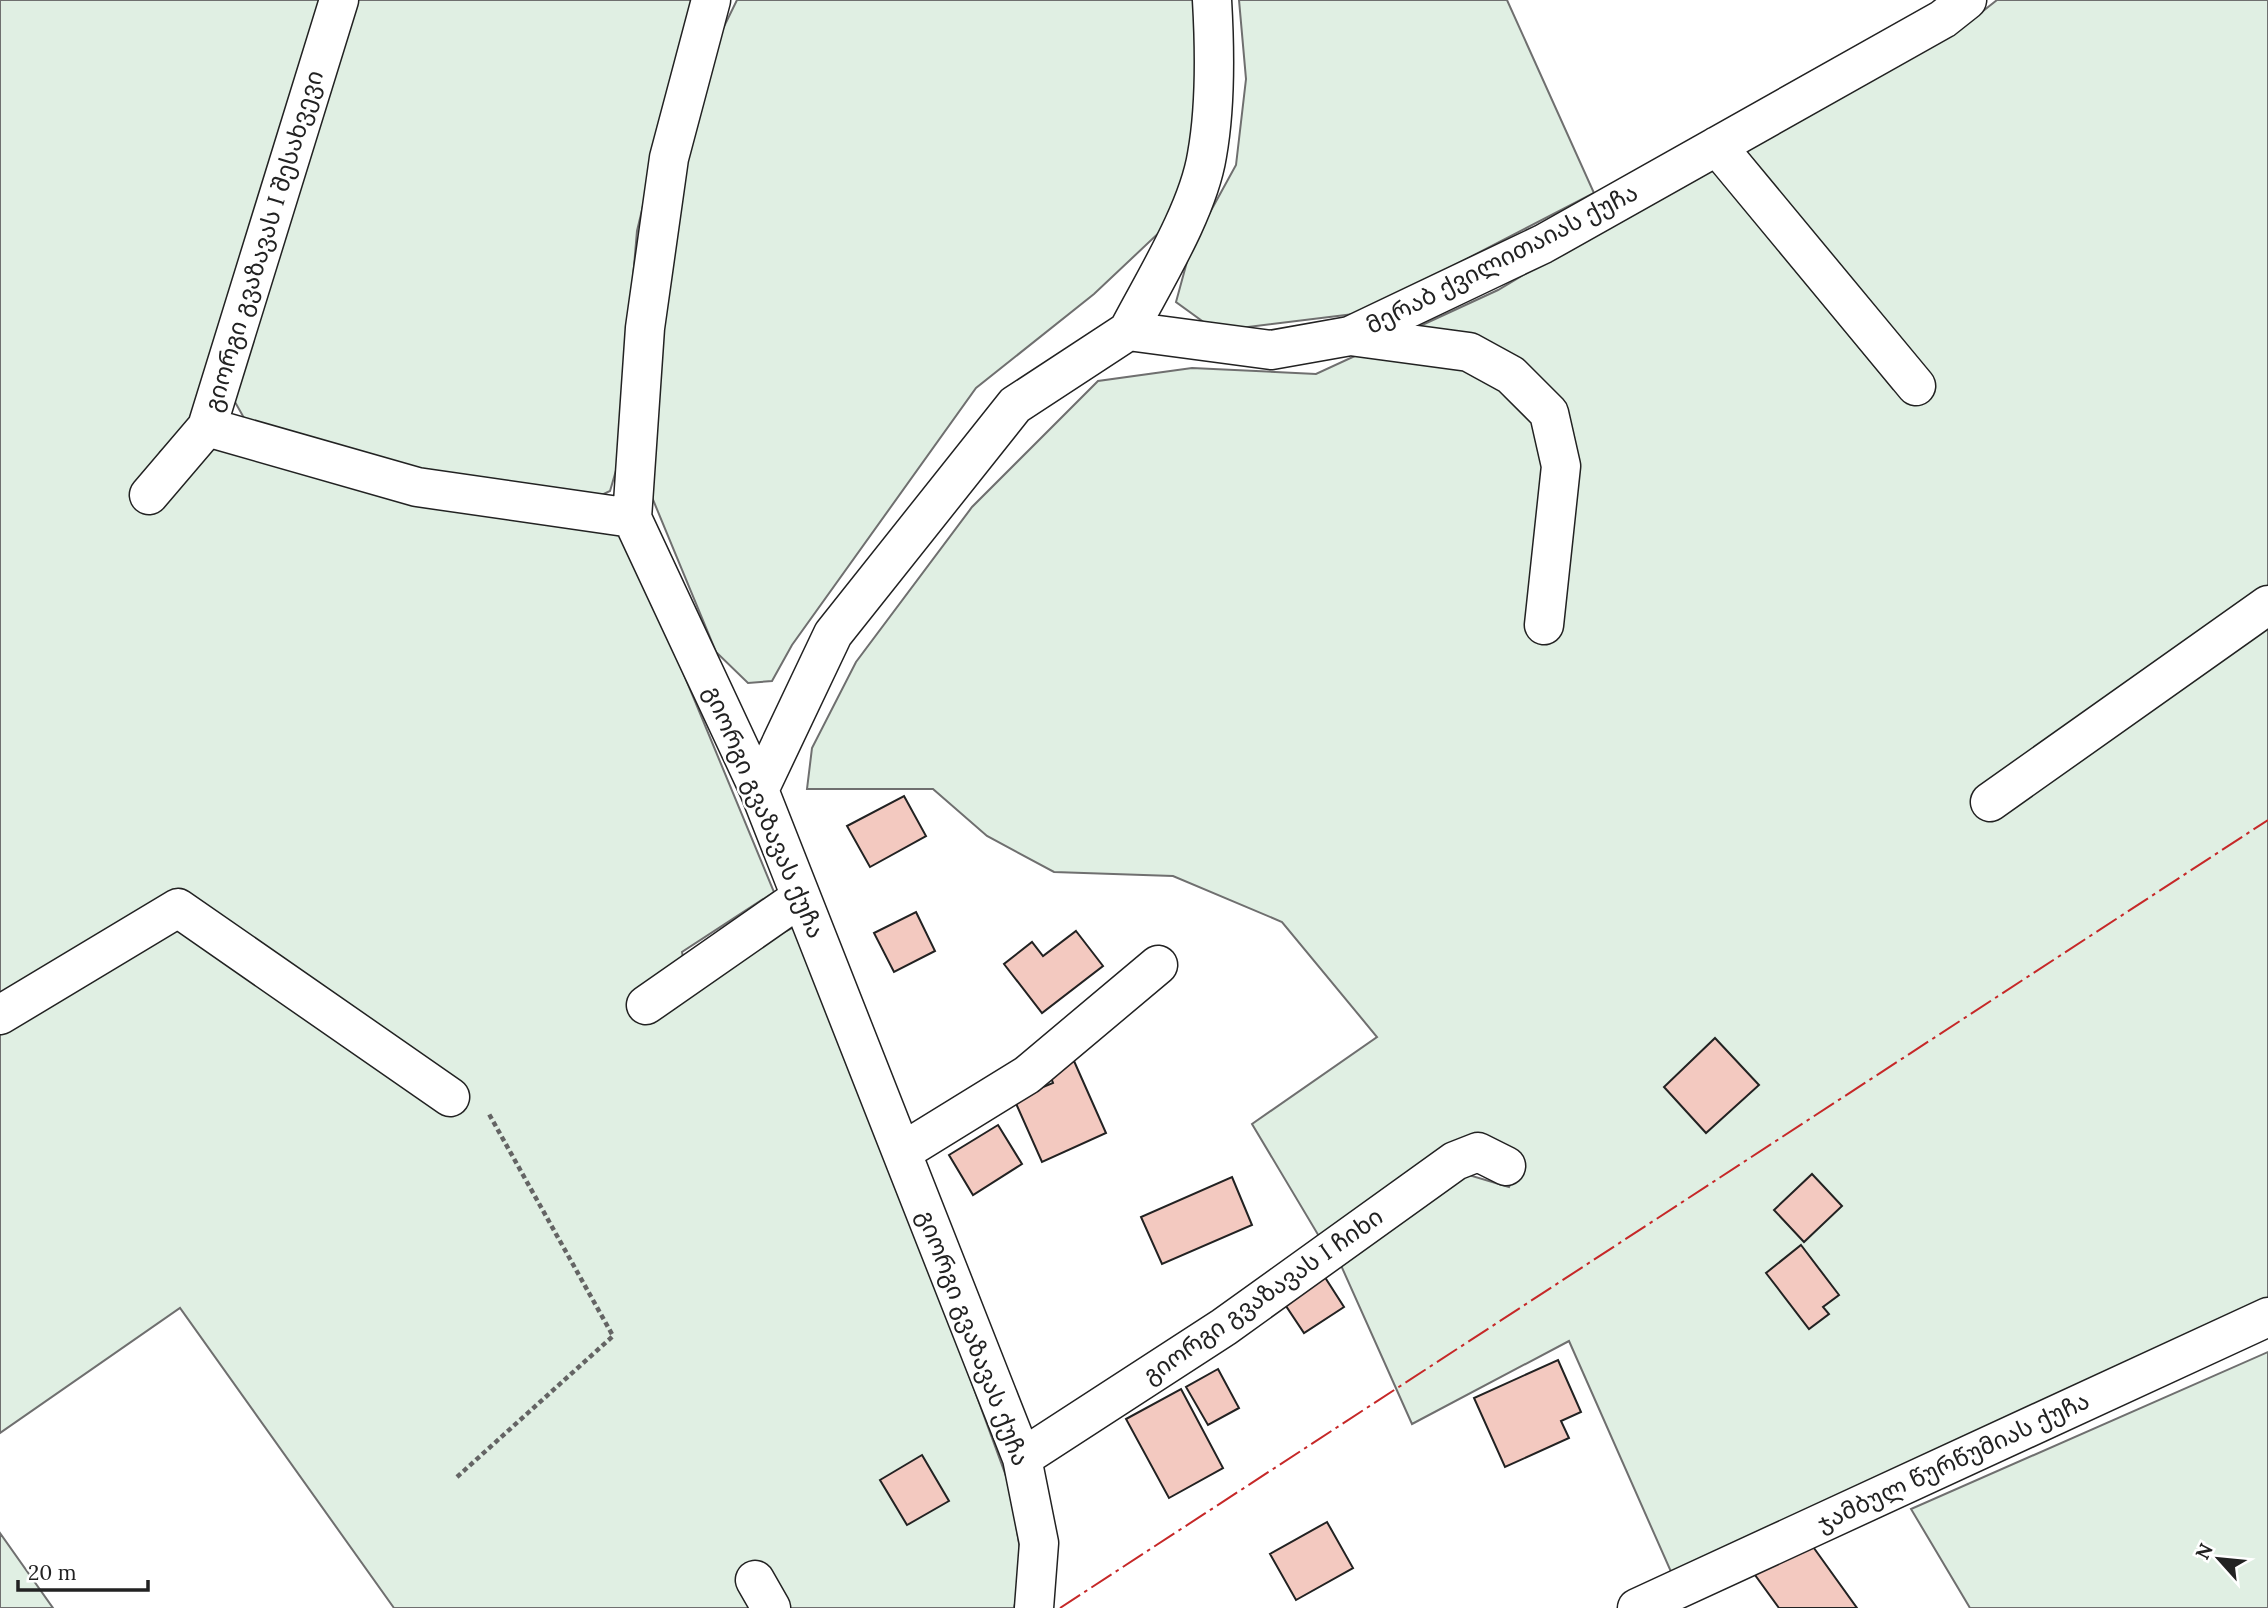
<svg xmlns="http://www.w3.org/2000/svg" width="2268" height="1608" viewBox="0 0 2268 1608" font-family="Lora,'Noto Sans Georgian',serif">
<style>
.green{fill:#e0efe3;stroke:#6f6f6f;stroke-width:2}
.building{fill:#f3c9c0;stroke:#222;stroke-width:2}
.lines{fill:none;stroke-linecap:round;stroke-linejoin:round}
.minor-casing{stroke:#222;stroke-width:41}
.path{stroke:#646464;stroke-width:4.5;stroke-dasharray:5 3.5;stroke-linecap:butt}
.minor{stroke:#fff;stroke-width:38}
.power{stroke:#c62828;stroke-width:2;stroke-dasharray:24 5 3.5 5;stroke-linecap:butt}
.labels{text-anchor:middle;stroke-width:5;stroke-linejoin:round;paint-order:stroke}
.street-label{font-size:24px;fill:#222;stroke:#fff}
</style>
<rect width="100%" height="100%" fill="#fff"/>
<path class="green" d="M0,0h327l-131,416 -36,36 25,23 28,-37 284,72 130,27 147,355 -92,60 6,32 115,-62 207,565 13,81 -9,40h-620l-214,-300 -180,125v-405l183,-135 -183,111z
M354,0h347l-16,30 -48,201 -20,236 -7,24 -25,12 -138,-23 -199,-55 -17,-30z
M737,0h459l-1,127 -8,57 -23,44 -70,66 -118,94 -184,257 -20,36 -24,2 -32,-31 -67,-162 16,-227 45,-208z
M1239,0h268l87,193 -232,120 -146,18 -40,-29 15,-55 45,-82 10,-86z
M1997,0h271v1298l-596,276 -103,-233 -157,83 -77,-172 134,-77 40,12 12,-23 -30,-22 -168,101 -71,-119 125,-87 -95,-115 -109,-46 -119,-4 -67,-36 -54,-47h-126l5,-41 44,-86 116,-155 126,-126 94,-13 124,6 182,-84 211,-125 184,224 31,-20 -181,-216 211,-119z
M2268,1352v256h-298l-59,-99z
M0,1533l53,75h-53z"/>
<path class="building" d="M904,796l22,40 -56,31 -23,-41z
M916,912l19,39 -41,21 -20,-39z
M1076,931l27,35 -61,47 -38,-49 28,-22 11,14z
M1715,1038l44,47 -53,48 -42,-46z
M1074,1061l32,72 -64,29 -28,-63 39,-16 -4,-11z
M998,1125l24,39 -49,31 -24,-40z
M1812,1174l30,32 -38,36 -30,-32z
M1232,1177l20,48 -90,39 -21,-47z
M1801,1245l38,50 -16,12 6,7 -20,15 -43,-56z
M1319,1268l25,39 -40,26 -26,-39z
M1558,1360l23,52 -20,9 8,17 -64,29 -31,-69z
M1218,1369l21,39 -31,17 -22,-38z
M1181,1389l42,79 -54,30 -43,-79z
M922,1455l27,46 -42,24 -27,-45z
M1327,1522l26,46 -57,32 -26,-46z
M1806,1537l51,71h-78l-24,-33z"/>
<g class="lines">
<g class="minor-casing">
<path id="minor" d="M339,0l-132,427 210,60 215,31
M711,0l-42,158 -24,170 -13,190 127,272 263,668 17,85 -5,65
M1717,146l199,240
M1128,331c26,-50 70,-120 79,-176 9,-50 8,-104 5,-155
M1350,336l119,16 42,23 38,38 12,53 -17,159
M149,495l58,-68
M759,790l74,-156 182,-229 113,-74 143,19 79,-14 193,-92 400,-225 24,-19
M1990,802l278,-197
M646,1005l155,-108
M0,1015l178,-107 272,189
M902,1152l125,-77 131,-110
M1022,1458l202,-131 231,-166 23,-9 28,14
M755,1580l16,28
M1637,1608l631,-291"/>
</g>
<path class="path" d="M457,1477l156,-141 -124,-222"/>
<use href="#minor" class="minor"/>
<path class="power" d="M1060,1608l1208,-788"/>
</g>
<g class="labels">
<g class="street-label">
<text transform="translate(264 241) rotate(-73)" y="8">გიორგი გვაზავას I შესახვევი</text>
<text transform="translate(1502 259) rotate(-27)" y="8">მერაბ ქვილითაიას ქუჩა</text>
<text transform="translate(764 812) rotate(67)" y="8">გიორგი გვაზავას ქუჩა</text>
<text transform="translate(1263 1296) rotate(-35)" y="8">გიორგი გვაზავას I ჩიხი</text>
<text transform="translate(973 1338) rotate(69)" y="8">გიორგი გვაზავას ქუჩა</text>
<text transform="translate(1953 1462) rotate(-25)" y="8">ჯამბულ წურწუმიას ქუჩა</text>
</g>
</g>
<g transform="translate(2219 1559) rotate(297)" stroke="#ffffff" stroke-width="5" paint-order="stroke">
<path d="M0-5L12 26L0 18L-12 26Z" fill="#222222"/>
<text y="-10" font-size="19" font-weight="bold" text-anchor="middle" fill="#222222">N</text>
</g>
<path d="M18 1580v10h130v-10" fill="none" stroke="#222222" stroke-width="3.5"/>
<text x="28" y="1580" font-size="21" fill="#222222" stroke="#ffffff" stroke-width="5" paint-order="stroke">20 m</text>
</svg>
